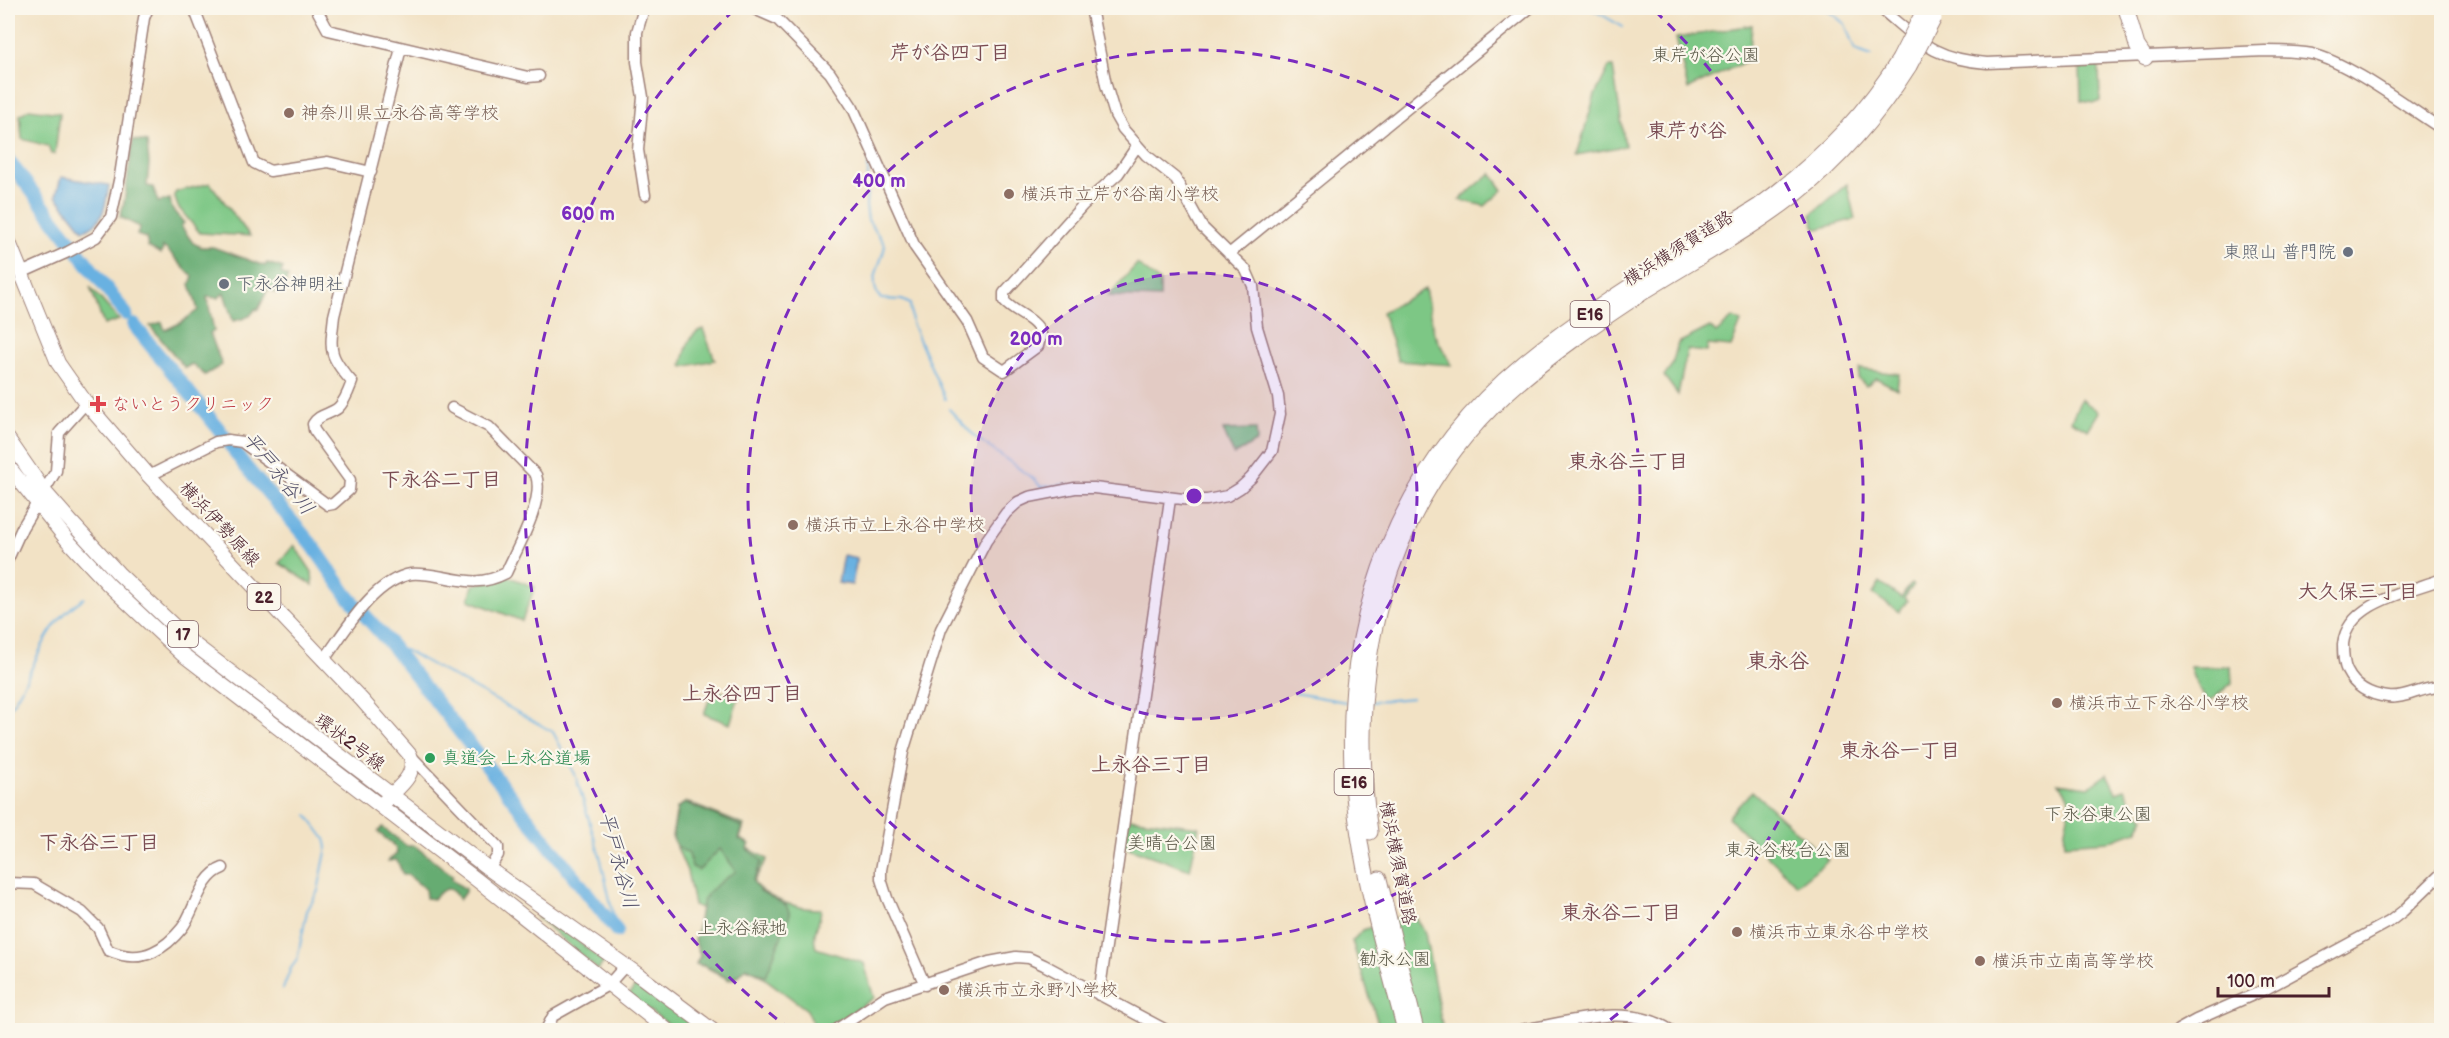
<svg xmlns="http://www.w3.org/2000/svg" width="2449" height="1038" viewBox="0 0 2449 1038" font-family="'Balsamiq Sans','Klee One',sans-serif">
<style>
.green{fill:#7dc785;stroke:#647358;stroke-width:1.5}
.forest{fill:#66ac72;stroke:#58664e;stroke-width:1.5}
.water{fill:#69b1e1;stroke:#5a6886;stroke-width:1.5}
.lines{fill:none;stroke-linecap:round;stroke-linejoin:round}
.stream{stroke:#69b1e1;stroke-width:2}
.river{stroke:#69b1e1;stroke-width:14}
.tertiary-casing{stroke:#9e8078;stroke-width:13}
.primary-casing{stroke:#9e8078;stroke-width:16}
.motorway-casing{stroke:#9e8078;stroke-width:17}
.tertiary{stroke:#fff;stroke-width:10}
.primary{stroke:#fff;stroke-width:14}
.motorway{stroke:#fff;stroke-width:15}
.motorway-bridge-casing{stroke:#9e8078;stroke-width:17;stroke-linecap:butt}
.motorway-bridge{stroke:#fff;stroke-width:15}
.ring{fill:none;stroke:#7b2cbf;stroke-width:3;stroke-dasharray:10 8}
.education-dot{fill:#8d6e63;stroke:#fbf7ec;stroke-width:2}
.worship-dot{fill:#6b7280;stroke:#fbf7ec;stroke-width:2}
.health-dot{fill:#e0444e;stroke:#fbf7ec;stroke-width:2}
.leisure-dot{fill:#2e9e5b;stroke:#fbf7ec;stroke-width:2}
.labels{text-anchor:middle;stroke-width:4.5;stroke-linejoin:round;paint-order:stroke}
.shield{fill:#fbf7ec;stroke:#7f6065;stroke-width:1.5}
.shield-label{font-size:16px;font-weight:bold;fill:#4a1f2b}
.park-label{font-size:18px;fill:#5c5a4a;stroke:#fbf7ec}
.education-label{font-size:18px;fill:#785e54;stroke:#fbf7ec;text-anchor:start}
.street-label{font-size:18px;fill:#4a1f2b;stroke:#fbf7ec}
.worship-label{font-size:18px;fill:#5b616d;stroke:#fbf7ec;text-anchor:end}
.health-label{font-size:18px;fill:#be3a42;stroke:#fbf7ec;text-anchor:start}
.leisure-label{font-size:18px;fill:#27864d;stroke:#fbf7ec;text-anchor:start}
.neighbourhood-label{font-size:20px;font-weight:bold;fill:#7a4c53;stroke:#fbf7ec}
.water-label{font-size:20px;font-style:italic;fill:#55526b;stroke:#fbf7ec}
.quarter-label{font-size:21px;font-weight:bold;fill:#7a4c53;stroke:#fbf7ec}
.centre{fill:#7b2cbf;stroke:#fbf7ec;stroke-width:3}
.ring-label{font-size:18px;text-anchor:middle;font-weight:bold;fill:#7b2cbf;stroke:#fbf7ec;stroke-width:4.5;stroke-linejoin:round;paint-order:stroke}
</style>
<rect width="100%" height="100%" fill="#fbf7ec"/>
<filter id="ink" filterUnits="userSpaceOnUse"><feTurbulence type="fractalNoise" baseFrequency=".0167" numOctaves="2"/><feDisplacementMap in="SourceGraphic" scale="12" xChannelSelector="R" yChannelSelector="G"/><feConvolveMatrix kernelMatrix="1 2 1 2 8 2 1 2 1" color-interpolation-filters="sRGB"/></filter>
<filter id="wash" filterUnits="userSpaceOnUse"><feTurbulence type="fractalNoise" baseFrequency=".008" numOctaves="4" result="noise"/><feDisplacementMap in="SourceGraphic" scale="24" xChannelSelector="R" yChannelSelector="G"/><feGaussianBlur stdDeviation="1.35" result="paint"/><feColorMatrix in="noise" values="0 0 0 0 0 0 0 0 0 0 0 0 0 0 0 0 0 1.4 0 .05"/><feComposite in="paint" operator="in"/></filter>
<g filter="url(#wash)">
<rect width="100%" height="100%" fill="#f2e2c5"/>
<path class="green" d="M1752,25l-3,35 -61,29 -12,-51z
M2080,66h19l1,35 -5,2 -14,-2z
M1609,67h4l12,79 -48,9 18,-60z
M29,109l31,4 -5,41h-4l-3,-8 -26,-7 -2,-24z
M1491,173l12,17 -18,16 -26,-6z
M210,183l40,53 -50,-3 -22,-26 -4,-12 2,-3z
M1847,184l8,35 -37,10 -3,-1 -4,-13z
M1137,264l23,18v16l-52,-2z
M90,287l29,33 -15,5z
M1425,289l9,45 18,31 -54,-4 -16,-49z
M1733,318l8,4 -10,25 -23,-2 -1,7 -20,-2 -9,45 -14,-19 8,-11 6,-22 32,-16 6,6z
M703,329l12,31 -32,7 -1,-2c4,-14 6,-32 21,-36z
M1860,369l39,5 -2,15 -21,-11 -10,8 -8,-8z
M2081,399l18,13 -11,18 -17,-9z
M1256,429l1,12 -23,14 -11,-25z
M294,545l18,27 1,13 -34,-22z
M507,576l28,11 -13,34 -53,-21 4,-15z
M1880,583l21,15 10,-14 2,2 -9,12 3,3 -8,11 -26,-18z
M2190,667h41l1,16 -22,18 -4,-1 -13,-23z
M717,691l22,5 -9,28 -26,-10 5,-14z
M2107,774l9,18 9,-3 10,20 10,9 -8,13 -28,10 -44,3c-5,-26 18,-37 -7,-61l31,4z
M1752,791l76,69 -31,25 -69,-68z
M686,802l58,23 -4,14 10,5 -2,4 19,11 -14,23c12,17 47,28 68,27 -1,15 -10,25 -5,39l48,15 10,35 -50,32h-8l-9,-20 -51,-38 -10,-4 -8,9 -9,3 -23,-13 -10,-3 4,-9 -6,-16 6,-11 2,-19 -8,-4 -7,-34 -15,-35 5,-28z
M1128,818l71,9 -9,43 -67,-24z
M542,913l62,49 -6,8 -61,-53z
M1405,915l11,2 9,16 18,97h-63l-28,-89 11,-11z
M638,982l53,39 -7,9h-8l-47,-35z"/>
<path class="forest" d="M133,140l14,2 2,22 -2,22 6,1 5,15 12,-3 2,10 12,14 -3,3 12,17 8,4h12l52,19 2,-3 16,5 -2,5 7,4 -3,6 -7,3 2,3 -3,4 -9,-4 -10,21 -3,-1c-4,9 -13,10 -22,12l-9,-28 -6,5 -11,-1 7,34 -4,2 12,32 -17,10 -13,-11 -7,4 -35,-42 12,-4 3,8 15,-7 18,-13 -8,-26 3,-8c-13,-9 -18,-21 -31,-30l1,3 -2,5 -13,-7 -2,-9 -9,-3 3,-8 -20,-10 4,-14z
M686,803l57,24 -4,12 10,5 -2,5 15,12 -9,20 7,10 26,14 4,9 -24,62 -20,-9 -8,9 -9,3 -23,-13 -10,-2 5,-9 -7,-15c6,-13 4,-20 7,-32 4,-19 22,-27 35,-37l-16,-22 -21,21 -7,-3 -3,-13c-25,-11 -14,-25 -11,-47z
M382,827l25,19h8l38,30 -2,3 14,10v3l-6,8c-8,-15 -14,-14 -26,-1l-7,-1 -1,-9 -17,-14h-5l-6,-15 -9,1 9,-8 -2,-6 -17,-15z"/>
<path class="water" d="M61,177l48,8c-3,18 -5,40 -26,45l-27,-34z
M843,555l14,3 -5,27 -14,-2z"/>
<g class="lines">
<path class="stream" d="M1590,8l33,19
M1825,8l20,16 10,26 17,6
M869,157l-3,49 2,14 17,25c-3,20 -19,36 -4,54l21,1 8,4 2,19 33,76
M949,409l25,27 61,44 6,7 26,-3
M392,646l15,5 146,81 22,42 25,82 17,75
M1295,693l51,9
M1370,702l42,-4
M8,710c31,-41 29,-81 76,-112
M283,989l8,-21 6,-8 10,-49 11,-20 9,-44 -2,-8 -18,-24"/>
<path class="river" d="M8,160l118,154
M134,325l84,103 27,38 68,80 34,49 45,51 225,285"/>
</g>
</g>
<g filter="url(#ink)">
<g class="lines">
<g class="tertiary-casing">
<path id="tertiary" d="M194,8l60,155 16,8 58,-9 43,10
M316,8l12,22 200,47 11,-1
M644,8l-7,24v30l6,35 -5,53 7,45
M752,8l25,11 53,54 23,35 62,139 52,74 16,36 21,14 34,-25 3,-12c-4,-15 -27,-21 -37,-33v-8l79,-88 35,-31 19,-28
M1880,8c39,32 52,51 107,55l278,-12c16,0 31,0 47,3 38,9 95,53 130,75
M1229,254l301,-246
M21,273l47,-21 28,-15 15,-20 9,-41 24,-158 4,-10
M149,476l67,-34 12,-2 14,2 86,63 5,-1 16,-14 1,-10 -36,-50 -1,-6c6,-10 16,-9 25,-16 7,-6 11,-18 14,-26 -24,-27 -22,-31 -18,-66l67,-268
M8,559l14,-31 34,-57 3,-38 27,-30
M2442,579c-34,13 -94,23 -99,65 0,9 0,19 4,27 8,16 23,24 41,26 17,3 35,-11 54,-10
M323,661c22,-29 49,-80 88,-87 10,-1 21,1 32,3 25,5 40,8 63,-4 11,-25 39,-72 30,-98l-47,-48 -37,-19
M410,755l88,92v8l-9,14
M8,883l26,1 48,28 16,16 10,22c15,7 30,9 45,2 11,-5 21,-14 29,-24 13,-17 18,-52 41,-60
M925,985l-38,-87 -6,-19v-9l22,-118 38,-123 45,-88 20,-28 12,-11 11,-5 46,-9h19l97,12h16l20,-4 13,-8 11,-10 21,-27 8,-37 -2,-18 -21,-69 -4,-41 -7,-16 -44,-43 -27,-49 -29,-23 -23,-26 -8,-14 -9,-30 -15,-77
M1099,995l71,-496
M546,1030l7,-14 55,-31 17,-19
M836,1030l49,-33 104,-35 27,-5 13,1 15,7 122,65
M1521,1030c47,-7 106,-29 149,0
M2178,1030l18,-10 66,-29 127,-69 14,-11 39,-38"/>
</g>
<g class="primary-casing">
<path id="primary" d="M8,240l50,123 28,40 63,73 213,224 48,55c8,21 -13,33 -26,47
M8,439l36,52 28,32 46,50 73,69 298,227 151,107 72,54
M8,466l60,75 41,44 73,69 295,226 190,150"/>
</g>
<g class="motorway-casing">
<path id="motorway" d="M2126,8l11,38 8,12
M1370,832c-24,-161 13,-325 136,-438 44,-40 93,-73 142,-105 49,-31 102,-59 148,-95 46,-36 82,-79 113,-128
M1379,879l37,151
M1405,1030c-22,-85 -49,-173 -53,-262 -7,-158 49,-303 172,-405 72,-60 156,-107 235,-157 56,-41 103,-87 140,-146"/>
</g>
<use href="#tertiary" class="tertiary"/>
<use href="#primary" class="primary"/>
<use href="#motorway" class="motorway"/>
<g class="motorway-bridge-casing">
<path id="motorway-bridge" d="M1899,60l24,-47
M1909,66l25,-48"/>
</g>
<use href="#motorway-bridge" class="motorway-bridge"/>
</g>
</g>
<circle cx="1194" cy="496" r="223" fill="#7b2cbf" fill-opacity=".12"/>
<g class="ring">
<circle cx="1194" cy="496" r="223"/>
<circle cx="1194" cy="496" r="446"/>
<path d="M791 1030A669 669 0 0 1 733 11M1655 11A669 669 0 0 1 1597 1030"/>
</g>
<g class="education-dot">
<circle cx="289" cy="113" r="6"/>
<circle cx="1009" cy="194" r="6"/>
<circle cx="793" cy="525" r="6"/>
<circle cx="2057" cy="703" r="6"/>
<circle cx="1737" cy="932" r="6"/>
<circle cx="1980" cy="961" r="6"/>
<circle cx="944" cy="990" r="6"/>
</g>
<g class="worship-dot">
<circle cx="2348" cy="252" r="6"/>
<circle cx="224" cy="284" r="6"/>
</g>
<path class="health-dot" d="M95 395h6v6h6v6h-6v6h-6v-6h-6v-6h6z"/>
<circle class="leisure-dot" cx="430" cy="758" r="6"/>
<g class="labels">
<g class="shield">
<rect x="1570.5" y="301" width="39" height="26" rx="4.5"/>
<rect x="247.5" y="584" width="33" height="26" rx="4.5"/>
<rect x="168" y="621" width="30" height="26" rx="4.5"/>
<rect x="1334.5" y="769" width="39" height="26" rx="4.5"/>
</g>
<g class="shield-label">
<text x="1590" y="320">E16</text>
<text x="264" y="603">22</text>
<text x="183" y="640">17</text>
<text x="1354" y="788">E16</text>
</g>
<g class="park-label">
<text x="1706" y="61">東芹が谷公園</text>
<text x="2098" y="820">下永谷東公園</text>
<text x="1172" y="849">美晴台公園</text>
<text x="1788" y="856">東永谷桜台公園</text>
<text x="742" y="934">上永谷緑地</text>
<text x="1395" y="965">勧永公園</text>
</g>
<g class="education-label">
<text x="301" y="119">神奈川県立永谷高等学校</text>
<text x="1021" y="200">横浜市立芹が谷南小学校</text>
<text x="805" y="531">横浜市立上永谷中学校</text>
<text x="2069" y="709">横浜市立下永谷小学校</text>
<text x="1749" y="938">横浜市立東永谷中学校</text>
<text x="1992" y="967">横浜市立南高等学校</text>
<text x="956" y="996">横浜市立永野小学校</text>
</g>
<g class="street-label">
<text transform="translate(1678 248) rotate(-32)" y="6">横浜横須賀道路</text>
<text transform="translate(220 524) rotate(47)" y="6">横浜伊勢原線</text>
<text transform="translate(350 742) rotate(37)" y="6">環状2号線</text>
<text transform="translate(1398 863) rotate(79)" y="6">横浜横須賀道路</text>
</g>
<g class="worship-label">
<text x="2336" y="258">東照山 普門院</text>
<text x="236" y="290" text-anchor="start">下永谷神明社</text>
</g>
<g class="health-label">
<text x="112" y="410">ないとうクリニック</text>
</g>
<g class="leisure-label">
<text x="442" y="764">真道会 上永谷道場</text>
</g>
<g class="neighbourhood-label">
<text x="950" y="59">芹が谷四丁目</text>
<text x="1687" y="137">東芹が谷</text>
<text x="1628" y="468">東永谷三丁目</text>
<text x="441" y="486">下永谷二丁目</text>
<text x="2358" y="598">大久保三丁目</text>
<text x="742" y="700">上永谷四丁目</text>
<text x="1900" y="757">東永谷一丁目</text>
<text x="1151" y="771">上永谷三丁目</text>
<text x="99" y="849">下永谷三丁目</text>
<text x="1621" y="919">東永谷二丁目</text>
</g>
<g class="water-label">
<text transform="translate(279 473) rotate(51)" y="7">平戸永谷川</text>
<text transform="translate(619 860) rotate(75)" y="7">平戸永谷川</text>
</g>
<g class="quarter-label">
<text x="1778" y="668">東永谷</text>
</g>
</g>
<circle cx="1194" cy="496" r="9" class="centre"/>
<g class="ring-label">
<text x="879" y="187">400 m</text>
<text x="588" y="220">600 m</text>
<text x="1036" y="345">200 m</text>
</g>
<rect width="2449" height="1038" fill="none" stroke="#fbf7ec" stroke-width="30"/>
<path d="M2218 987v9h111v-9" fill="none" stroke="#4a1f2b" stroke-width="3"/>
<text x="2227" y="987" font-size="18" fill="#4a1f2b" stroke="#fbf7ec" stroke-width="4.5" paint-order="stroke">100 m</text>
</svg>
